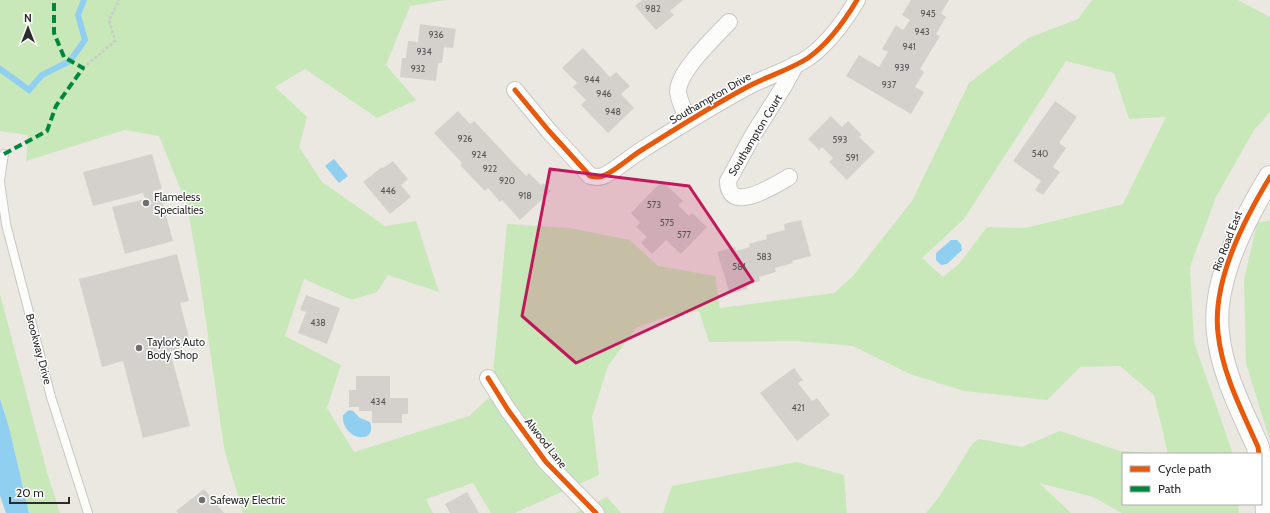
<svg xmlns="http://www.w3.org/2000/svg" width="1270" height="513" viewBox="0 0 1270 513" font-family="Cabin,sans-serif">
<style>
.green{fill:#c8e8b9;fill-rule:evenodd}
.water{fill:#91cff0}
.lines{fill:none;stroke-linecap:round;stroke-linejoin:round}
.stream{stroke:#91cff0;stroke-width:6}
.building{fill:#d4d1cd}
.lane-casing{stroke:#c8c7c7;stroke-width:10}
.street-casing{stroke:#c8c7c7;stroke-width:18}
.secondary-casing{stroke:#c8c7c7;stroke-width:24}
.path{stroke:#cacac9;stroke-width:2.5;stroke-dasharray:3 2;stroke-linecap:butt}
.lane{stroke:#fcfcfb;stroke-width:8}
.street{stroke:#fcfcfb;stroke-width:16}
.secondary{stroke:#fcfcfb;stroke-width:22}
.quiet{stroke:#00873e;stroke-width:4;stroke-dasharray:8 4;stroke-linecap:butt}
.cycleway-casing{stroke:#fff;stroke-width:8}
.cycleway{stroke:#e8590c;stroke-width:5}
.marked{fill:#c2185b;fill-opacity:0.2;stroke:#c2185b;stroke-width:3;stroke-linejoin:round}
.poi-dot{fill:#6f6e6c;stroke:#fff;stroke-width:1.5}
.labels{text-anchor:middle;stroke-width:3;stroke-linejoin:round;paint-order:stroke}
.number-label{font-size:9px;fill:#575655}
.street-label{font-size:11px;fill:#2c2c2c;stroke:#fff}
.poi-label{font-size:11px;fill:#2c2c2c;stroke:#fff;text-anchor:start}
</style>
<rect width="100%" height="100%" fill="#ebe8e2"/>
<path class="green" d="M0,0h446l-36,6 -24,59 30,35 -39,18 -72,-49 -30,18 32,30 -8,30 23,35 63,44 31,-5 23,71 -51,-17 -11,17 -25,8 -48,-21 -19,57 56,29 -14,43 27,44 115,-36 22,-20 16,-172 62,4 61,12 28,26 57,10 5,32 114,-15 18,-16 60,-76 57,-118 59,-45 50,-19 14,-19h146l32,17v95l-16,18 -38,67 -26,70 4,75 39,112h-110v50h115l1,9h-117l-29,-16 -54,-14 32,30h-145l13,-16 34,-54 6,-4 43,8 38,-16 60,20 48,3 -14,-59 -34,-29 -40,1 -33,33 -83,-9 -54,-17 -57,-28 -56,-5 -88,1 -10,-31 -31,5 -32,12 -28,38 -16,51 7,58 -84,38h-24l-18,-30 -47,16 7,14h-190l-19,-65 -25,-175 -12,-68 -28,-69 -34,-6 -99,31 2,-26 -28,-4zM1066,61l48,12 15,46 37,-2 -43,87 -98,24 -38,-1 -28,37 -16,13 -21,-19 42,-39z
M1270,220v221l-24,-78 -2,-83 13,-57z
M0,294l47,178 13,41h-31l-20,-86 -9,-28z
M797,462l47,13 3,38h-184l9,-27z
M607,497l14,16h-46z"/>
<path class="water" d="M334,159l14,17 -9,7 -14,-17z
M951,240h6l4,4 1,6 -15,14 -6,1 -5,-5v-7z
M0,399l9,28 20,86h-23l-6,-17z
M349,410l4,1 7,7 10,4c8,24 -29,18 -27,-7z"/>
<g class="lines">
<path class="stream" d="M0,69l29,21 13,-15 28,-14 15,-21 -7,-25 6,-15"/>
</g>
<path class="building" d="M642,0h41l-13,11 4,4 -18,15 -21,-24z
M911,0h38l-8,13 5,4 -10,17 4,2 -20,33 4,3 -9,15 9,5 -13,22 -65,-38 13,-21 20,12 9,-15 -6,-3 14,-24 7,5 7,-10 -8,-5z
M420,24l36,5 -3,19 -9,-1 -2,16h-4l-2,18 -36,-4 2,-19h4l2,-17 10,1z
M583,48l27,29 6,-5 14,14 -9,8 13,14 -26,25 -27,-28 5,-5 -13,-13 4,-4 -15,-15z
M1055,101l22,16 -18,26 7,5 -13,19 7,5 -17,23 -8,-5 6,-9 -28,-20z
M458,111l12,13 4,-3 52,55 3,-3 12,12 2,-2 8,8 -31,29 -18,-20 -2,2 -12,-14 -3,3 -25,-26 2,-2 -28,-30z
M831,116l11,11 6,-6 14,14 -3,2 16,15 -28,28 -18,-18 4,-4 -11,-11 -3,3 -11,-11z
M152,154l10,35 -9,2 1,4 6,-2 13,48 -48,13 -13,-47 33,-8 -2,-6 -50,13 -10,-34z
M393,161l15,18 -7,6 10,12 -21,17 -27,-32 19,-15 1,1z
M662,181l21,20 -5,4 11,11 3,-3 15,14 -26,27 -15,-14 -14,14 -11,-11 6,-6 -11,-10 4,-4 -9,-10z
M801,220l10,36 -19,5 1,2 -18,5 1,4 -17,5 1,4 -13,4v4l-17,5 -13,-42 18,-5 1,4 14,-4 -1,-3 18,-5 -1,-4 19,-5 -1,-6z
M177,254l12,47 -9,2 11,42 -21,6 20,75 -47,12 -20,-77 -21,6 -23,-88z
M306,295l34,13 -13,36 -29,-11 8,-21 -6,-2z
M794,368l9,12 -5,3 14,18 5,-3 13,17 -33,26 -37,-48z
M356,376h34v22h18v16h-6v9h-30v-12h-13v-4h-10v-17h7z
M204,489l20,24h-46l-2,-2z
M467,492l12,21h-29l-5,-9z"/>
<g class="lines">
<g class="lane-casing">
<path id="lane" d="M0,180l4,-26
M0,182l6,42 45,173 37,116"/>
</g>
<g class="street-casing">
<path id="street" d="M515,90l34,41 41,45c5,1 10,2 15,-1 14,-7 26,-19 40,-27 35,-22 71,-45 108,-64 18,-9 38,-15 55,-26 21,-15 36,-36 49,-58
M688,121c-3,-9 -9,-20 -10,-29 0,-21 37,-55 51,-70
M789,177c-14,8 -61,39 -61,4l25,-46 31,-49 12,-22
M488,378l20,32 38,52 50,51"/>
</g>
<g class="secondary-casing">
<path id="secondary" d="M1259,454l-1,-7c-16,-36 -36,-74 -40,-114 -6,-52 26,-113 52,-156
M1261,463l5,24 1,26"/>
</g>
<path class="path" d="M83,68l32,-27 -6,-21 10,-20"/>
<use href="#lane" class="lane"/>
<use href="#street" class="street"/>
<use href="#secondary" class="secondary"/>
<path class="quiet" d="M4,154l43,-23 9,-25 27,-38 -19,-11 -10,-24v-33"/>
<g class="cycleway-casing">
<path id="cycleway" d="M515,90l34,41 41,45c5,1 10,2 15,-1 14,-7 26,-19 40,-27 35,-22 71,-45 108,-64 18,-9 38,-15 55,-26 21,-15 36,-36 49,-58
M488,378l20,32 38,52 50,51
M1259,454l-1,-7c-16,-36 -36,-74 -40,-114 -6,-52 26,-113 52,-156"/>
</g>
<use href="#cycleway" class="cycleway"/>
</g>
<path class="marked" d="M550,169l139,17 64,95 -177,82 -54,-47z"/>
<g class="poi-dot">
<circle cx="146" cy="203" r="4"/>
<circle cx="139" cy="348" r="4"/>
<circle cx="202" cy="500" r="4"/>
</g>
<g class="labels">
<g class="number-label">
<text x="653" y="12">982</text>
<text x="928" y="17">945</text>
<text x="922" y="35">943</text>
<text x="436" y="38">936</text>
<text x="909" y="50">941</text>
<text x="424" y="55">934</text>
<text x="902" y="71">939</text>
<text x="418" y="72">932</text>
<text x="592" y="83">944</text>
<text x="889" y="88">937</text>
<text x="604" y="97">946</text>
<text x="613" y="115">948</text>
<text x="465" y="142">926</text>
<text x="840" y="143">593</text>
<text x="1040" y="157">540</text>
<text x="479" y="158">924</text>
<text x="852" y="161">591</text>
<text x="490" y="172">922</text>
<text x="507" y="184">920</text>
<text x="388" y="194">446</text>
<text x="525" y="199">918</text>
<text x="654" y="208">573</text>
<text x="667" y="226">575</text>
<text x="684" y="238">577</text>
<text x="764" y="260">583</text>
<text x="739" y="270">581</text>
<text x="318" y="326">438</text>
<text x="378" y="405">434</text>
<text x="798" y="411">421</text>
</g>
<g class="street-label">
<text transform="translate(710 98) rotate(-30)" y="4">Southampton Drive</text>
<text transform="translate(755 135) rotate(-59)" y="4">Southampton Court</text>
<text transform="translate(1227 241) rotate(-69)" y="4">Rio Road East</text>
<text transform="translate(39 349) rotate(75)" y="4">Brookway Drive</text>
<text transform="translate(546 443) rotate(52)" y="4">Alwood Lane</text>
</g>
<g class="poi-label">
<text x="154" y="201">Flameless<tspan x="154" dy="13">Specialties</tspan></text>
<text x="147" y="346">Taylor’s Auto<tspan x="147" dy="13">Body Shop</tspan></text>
<text x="210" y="504">Safeway Electric</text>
</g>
</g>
<rect x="1122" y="453" width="140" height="52" fill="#ffffff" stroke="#ababab"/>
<rect x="1130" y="466" width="20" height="6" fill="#e8590c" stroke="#ababab"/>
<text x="1158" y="473" font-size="12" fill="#2c2c2c">Cycle path</text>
<rect x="1130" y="486" width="20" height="6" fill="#00873e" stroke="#ababab"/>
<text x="1158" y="493" font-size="12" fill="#2c2c2c">Path</text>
<g transform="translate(28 28)" stroke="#ffffff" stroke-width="3" paint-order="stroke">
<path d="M0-3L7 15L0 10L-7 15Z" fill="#2c2c2c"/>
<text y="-6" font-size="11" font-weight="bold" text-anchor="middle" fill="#2c2c2c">N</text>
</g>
<path d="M10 497v6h59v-6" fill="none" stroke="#2c2c2c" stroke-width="2"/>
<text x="16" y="497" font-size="12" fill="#2c2c2c" stroke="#ffffff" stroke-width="3" paint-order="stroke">20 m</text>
</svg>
